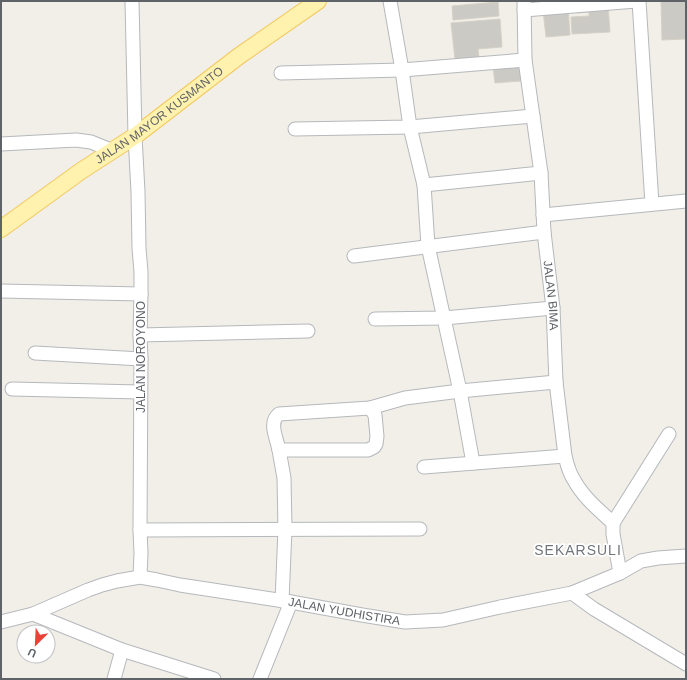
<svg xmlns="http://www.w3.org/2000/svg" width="687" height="680" viewBox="0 0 687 680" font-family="Arial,sans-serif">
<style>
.building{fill:#cccac5;stroke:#d6d1c6}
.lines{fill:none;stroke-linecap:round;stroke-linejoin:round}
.minor-casing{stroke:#b5b8bc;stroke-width:15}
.major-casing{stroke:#f2c960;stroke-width:18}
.minor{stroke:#fff;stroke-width:13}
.major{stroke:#fff2af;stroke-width:16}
.labels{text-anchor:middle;stroke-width:3.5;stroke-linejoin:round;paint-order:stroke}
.street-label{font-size:12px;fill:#5f6368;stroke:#fff}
.quarter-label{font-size:14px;letter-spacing:1px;fill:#70757a;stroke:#fff}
</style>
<rect width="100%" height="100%" fill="#f1efe8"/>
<path class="building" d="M661,1h25v38l-24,1z
M498,2l1,14 -46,4 -1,-14z
M608,5l2,27 -38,2 -1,-17 18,-1v-4l-12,1 -1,-7z
M568,7l2,28 -24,2 -3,-27z
M500,19l2,28 -24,2 1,8 -24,2 -4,-36z
M519,64l2,17 -26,2 -2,-16z"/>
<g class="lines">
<g class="minor-casing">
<g id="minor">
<path d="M132,1l3,135 3,56 1,56 2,24v22l-1,41 1,24 -1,171 1,23 -1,24"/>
<path d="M390,1l12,69 8,57 14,58 4,61 32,145 13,72"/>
<path id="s1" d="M524,1l1,59 16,113 3,59 9,76 3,74 9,74c2,8 4,17 9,24 9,17 25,30 39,43v11l7,39"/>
<path d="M639,1l13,203"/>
<path d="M524,10l112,-9"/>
<path d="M281,73l121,-3 123,-10"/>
<path d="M295,129l115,-2 123,-11"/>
<path d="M1,144l75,-4 15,2 22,9"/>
<path d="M424,185l117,-12"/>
<path d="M543,215l143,-14"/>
<path d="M354,256l190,-24"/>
<path d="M1,291l140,3"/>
<path d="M375,319l69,-1 109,-10"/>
<path d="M140,335l168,-4"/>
<path d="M35,353l106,6"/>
<path d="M12,389l128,3"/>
<path d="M279,450c-2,-11 -11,-28 0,-36l91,-6 35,-10 55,-7 96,-9"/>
<path d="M424,467l141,-11"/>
<path d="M613,523l56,-89"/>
<path d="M140,530l280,-1"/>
<path d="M572,593l22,16 92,55"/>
<path d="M282,601l3,-72 -1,-51 -5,-28h89l6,-3 2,-3 1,-8 -2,-21 -5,-7"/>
<path d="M33,614l89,36 92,29"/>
<path id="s2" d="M1,622l32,-8 55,-24 14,-5 15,-4 23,-4 17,3 23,5 111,17 71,13 43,7 38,-2 57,-13 72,-14 48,-20 21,-12 17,-3 28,-2"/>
<path d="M114,679l8,-29"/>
<path d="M260,679l31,-77"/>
</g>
</g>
<g class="major-casing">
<g id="major">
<path id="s3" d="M1,229l80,-58 54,-35 104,-80 79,-55"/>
</g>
</g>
<use href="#minor" class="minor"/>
<use href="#major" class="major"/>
</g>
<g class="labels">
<g class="street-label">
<text dy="4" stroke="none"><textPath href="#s3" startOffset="195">JALAN MAYOR KUSMANTO</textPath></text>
<text dy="4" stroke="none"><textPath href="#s1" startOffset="296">JALAN BIMA</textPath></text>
<text transform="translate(141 357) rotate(-90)" y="4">JALAN NOROYONO</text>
<text dy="4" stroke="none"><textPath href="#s2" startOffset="354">JALAN YUDHISTIRA</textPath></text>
</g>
<g class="quarter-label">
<text x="578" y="555">SEKARSULI</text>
</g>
</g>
<rect width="687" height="680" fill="none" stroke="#5f6368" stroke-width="4"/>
<g transform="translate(36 644) rotate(204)"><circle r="19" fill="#ffffff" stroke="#bfc1c3"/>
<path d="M0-3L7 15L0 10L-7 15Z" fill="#ea4335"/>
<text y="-6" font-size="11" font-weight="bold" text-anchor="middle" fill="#5f6368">U</text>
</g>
</svg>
